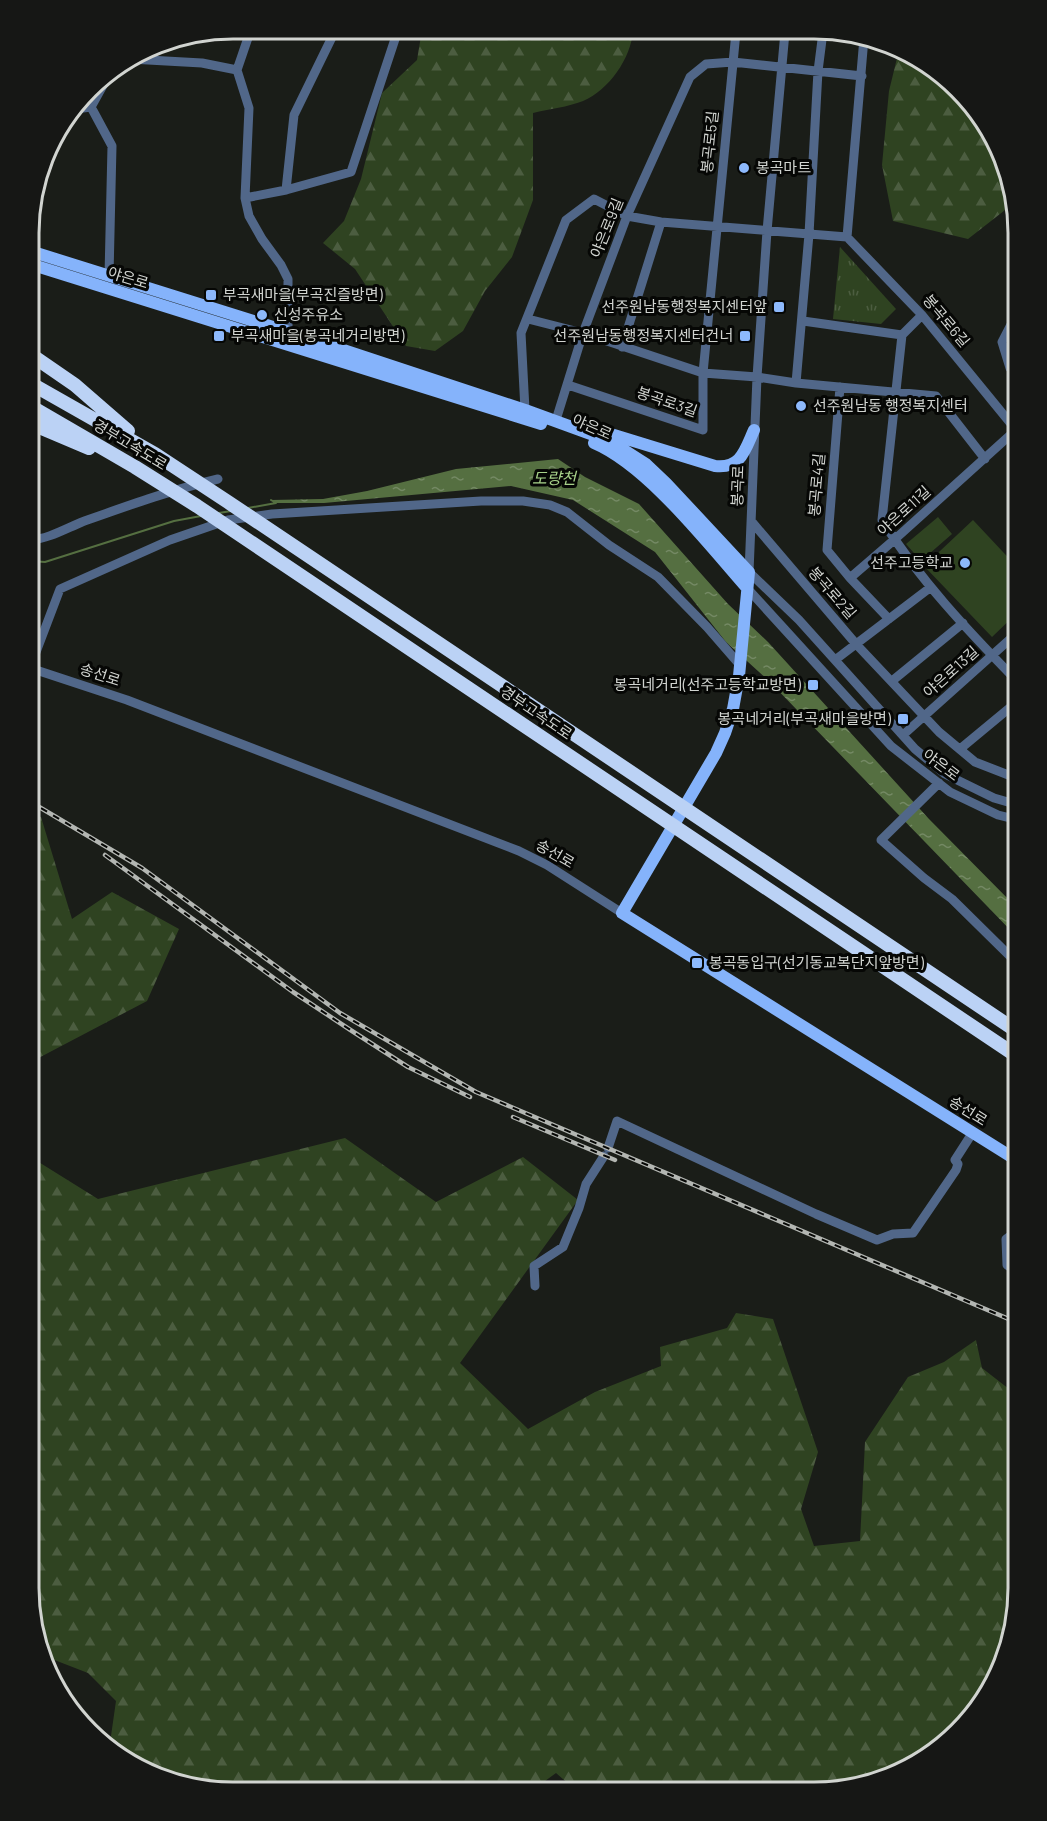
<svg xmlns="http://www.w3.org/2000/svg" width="1047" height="1821" viewBox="0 0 1047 1821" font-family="Barlow,'Noto Sans KR',sans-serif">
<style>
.grass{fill:#2f4321}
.forest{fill:url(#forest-firs)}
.park{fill:url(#park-tufts)}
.water{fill:url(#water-ripples)}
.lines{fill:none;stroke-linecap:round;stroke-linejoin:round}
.stream{stroke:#556f41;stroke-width:2}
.minor{stroke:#516789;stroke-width:9}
.major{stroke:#85b3fb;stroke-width:12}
.highway{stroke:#bbd2f5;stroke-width:14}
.rail-casing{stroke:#b3b6b2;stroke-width:4.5}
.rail{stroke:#060705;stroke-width:2;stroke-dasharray:7;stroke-linecap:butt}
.poi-dot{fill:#8db9fc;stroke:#060705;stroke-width:2}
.labels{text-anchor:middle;stroke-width:6;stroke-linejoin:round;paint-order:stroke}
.street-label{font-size:15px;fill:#d1d4d0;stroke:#060705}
.poi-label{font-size:15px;fill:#d1d4d0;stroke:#060705;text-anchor:start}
.water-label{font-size:16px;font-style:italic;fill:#a7d189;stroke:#060705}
.rim{fill:none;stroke:#d1d4d0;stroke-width:3}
</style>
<defs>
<pattern id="forest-firs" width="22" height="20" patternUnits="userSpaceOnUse" patternTransform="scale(1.5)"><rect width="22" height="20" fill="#2f4321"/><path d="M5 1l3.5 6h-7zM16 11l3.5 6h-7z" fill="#4c5d40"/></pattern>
<pattern id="park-tufts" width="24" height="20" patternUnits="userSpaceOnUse" patternTransform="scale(1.5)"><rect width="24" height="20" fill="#2f4321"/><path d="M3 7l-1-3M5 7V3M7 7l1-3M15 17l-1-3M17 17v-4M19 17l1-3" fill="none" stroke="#4c5d40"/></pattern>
<pattern id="water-ripples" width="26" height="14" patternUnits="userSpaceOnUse" patternTransform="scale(1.5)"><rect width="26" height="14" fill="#556f41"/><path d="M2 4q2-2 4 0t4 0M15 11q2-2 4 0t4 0" fill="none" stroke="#748964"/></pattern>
</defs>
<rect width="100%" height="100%" fill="#1a1d18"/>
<path class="grass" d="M938,517l14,17 -31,27 -15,-17z
M973,520l45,48v44l-26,25 -68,-71z"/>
<path class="forest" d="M422,30l211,1c-2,27 -24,59 -50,70 -15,6 -34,8 -50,12v87l-21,57 -27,34 -22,40 -28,20 -29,-5 -51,-77 -32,-26 21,-22 17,-42 21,-86 35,-33z
M898,54l51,25 59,88 6,36 -46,36 -75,-18 -11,-56 7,-74z
M29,814l12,3 31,102 40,-27 67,37 -32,72 -118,62z
M345,1138l91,64 87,-45 55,43 -118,163 68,66 67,-37 66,-26 -1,-19 67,-19 9,-15 37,6 45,133 -17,57 13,37 46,-5 5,-99 43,-65 36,-15 32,-22 6,28 36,28v206l-15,64 -27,47 -48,45 -48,24 -66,10h-236l-22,-19 -26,19 -324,-1 -97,-41 7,-49 -28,-28 -49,-19 -10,-66v-432l69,43z"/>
<path class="park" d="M840,247l56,62 -15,15 -48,-5z"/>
<path class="water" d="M558,459l27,18 54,27 89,100 40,38 161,177 89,90v29l-250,-258 -42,-38 -71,-90 -82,-52 -62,-14 -187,17h-48l-5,-3 52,-1 44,-8 89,-22z"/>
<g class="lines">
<path class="stream" d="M248,508l28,-5 -5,-3
M219,513l12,-2
M30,561l15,1 129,-41 27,-5"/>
<path class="minor" d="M785,32l-18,199 -10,146 -8,195 50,48 116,129 30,25 49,24 24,7
M130,59l72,4 35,7 12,38 -4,90 4,18 13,23 19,26 7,14v57
M237,70l14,-41
M75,109l16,-2
M286,190l65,-18 47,-142
M245,198l41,-8 8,-75 42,-86
M847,237l17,-199
M109,276l3,-130 -21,-39 20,-36
M922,315l-20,20 -20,185c37,59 87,112 136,162
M528,319l55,14 120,40 54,4 39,6 140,13 49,63
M803,321l99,14
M622,347l39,-125
M1018,377l-8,-9 -8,-26 16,-31
M796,383l13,-149 9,-163 5,-39
M568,385l135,45v-57l33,-341
M840,387l-13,163 23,28
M525,410l-4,-77 45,-113 28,-21 33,17 34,6 186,15 75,78 94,115
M556,420l27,-87 44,-117 63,-139 16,-13 27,-2 129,14
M752,522l104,122 83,88 36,30 36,14 7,-9
M30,540c18,-1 35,-11 52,-18 45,-16 89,-32 136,-43
M747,588l144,158 59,46 48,23 20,5
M889,619l-39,-41 44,-38 124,-112
M835,660l96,-73
M30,668l30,-79 110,-49 58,-20 44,-6 209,-13h42l27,4 17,7 42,33 49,32 49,50 33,38
M30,668l97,32 392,151 28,14 75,48
M892,681l71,-58
M903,735l115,-103
M960,749l58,-48
M939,783l-58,57 43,38 28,21 66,65
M608,1148l9,-27 199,93 61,26 16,-6 20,-1 43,-63 2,-6 -3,-4 18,-28
M1010,1267l-3,-2 -1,-26 12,-9
M535,1286l-1,-20 29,-19 16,-39 7,-24 18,-28"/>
<path class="major" d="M30,251l259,81 236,78 85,31 36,23 20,19 83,89 -10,104 -6,33 -8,24 -9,20 -94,160 396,248
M30,264l511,160
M601,431l114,35c26,3 30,-16 39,-36
M594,443c54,23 114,101 153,145"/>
<path class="highway" d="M30,354l45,31 53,46
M30,383l125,71 73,48 790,530
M30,406l105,61 62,39 821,551
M30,423l59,25"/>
<g class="rail-casing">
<path id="rail" d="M29,801l113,67 198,145 136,79 542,231
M105,855l188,137 59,39 56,36 62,30
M513,1117l102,43"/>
</g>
<use href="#rail" class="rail"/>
</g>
<g class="poi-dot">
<circle cx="744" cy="168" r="6"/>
<rect x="205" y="289" width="12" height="12" rx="3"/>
<rect x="773" y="301" width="12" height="12" rx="3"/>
<circle cx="262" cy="315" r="6"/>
<rect x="213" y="330" width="12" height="12" rx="3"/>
<rect x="739" y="330" width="12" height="12" rx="3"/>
<circle cx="801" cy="406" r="6"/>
<circle cx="965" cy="563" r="6"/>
<rect x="807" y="679" width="12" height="12" rx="3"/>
<rect x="897" y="713" width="12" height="12" rx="3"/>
<rect x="691" y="957" width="12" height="12" rx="3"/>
</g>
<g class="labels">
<g class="street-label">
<text transform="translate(710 142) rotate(-84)" y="5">봉곡로5길</text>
<text transform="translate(607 228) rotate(-68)" y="5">야은로9길</text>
<text transform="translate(128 278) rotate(17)" y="5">야은로</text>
<text transform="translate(946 321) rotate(50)" y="5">봉곡로6길</text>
<text transform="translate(667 402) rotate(19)" y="5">봉곡로3길</text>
<text transform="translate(592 427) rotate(24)" y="5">야은로</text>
<text transform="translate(130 445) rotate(31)" y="5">경부고속도로</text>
<text transform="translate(817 485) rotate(-85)" y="5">봉곡로4길</text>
<text transform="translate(738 486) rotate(-88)" y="5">봉곡로</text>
<text transform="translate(904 511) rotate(-42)" y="5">야은로11길</text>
<text transform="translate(832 593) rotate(49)" y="5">봉곡로2길</text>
<text transform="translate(951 672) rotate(-42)" y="5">야은로13길</text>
<text transform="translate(100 675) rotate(18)" y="5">송선로</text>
<text transform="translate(536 713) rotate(34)" y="5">경부고속도로</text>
<text transform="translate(941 765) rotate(37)" y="5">야은로</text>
<text transform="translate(555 854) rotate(30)" y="5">송선로</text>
<text transform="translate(968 1111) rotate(32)" y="5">송선로</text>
</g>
<g class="poi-label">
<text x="756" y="173">봉곡마트</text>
<text x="223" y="300">부곡새마을(부곡진즐방면)</text>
<text x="767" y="312" text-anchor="end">선주원남동행정복지센터앞</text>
<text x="274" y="320">신성주유소</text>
<text x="231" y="341">부곡새마을(봉곡네거리방면)</text>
<text x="733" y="341" text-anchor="end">선주원남동행정복지센터건너</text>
<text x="813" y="411">선주원남동 행정복지센터</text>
<text x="953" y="568" text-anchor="end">선주고등학교</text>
<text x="801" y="690" text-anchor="end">봉곡네거리(선주고등학교방면)</text>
<text x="891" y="724" text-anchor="end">봉곡네거리(부곡새마을방면)</text>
<text x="709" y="968">봉곡동입구(선기동교복단지앞방면)</text>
</g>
<g class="water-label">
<text x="554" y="484">도량천</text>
</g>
</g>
<path d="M0 0H1047V1821H0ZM233 39H814A194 194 0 0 1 1008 233V1588A194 194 0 0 1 814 1782H233A194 194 0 0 1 39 1588V233A194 194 0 0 1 233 39Z" fill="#161715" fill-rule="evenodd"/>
<path class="rim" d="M233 39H814A194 194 0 0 1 1008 233V1588A194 194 0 0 1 814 1782H233A194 194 0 0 1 39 1588V233A194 194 0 0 1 233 39Z"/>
</svg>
